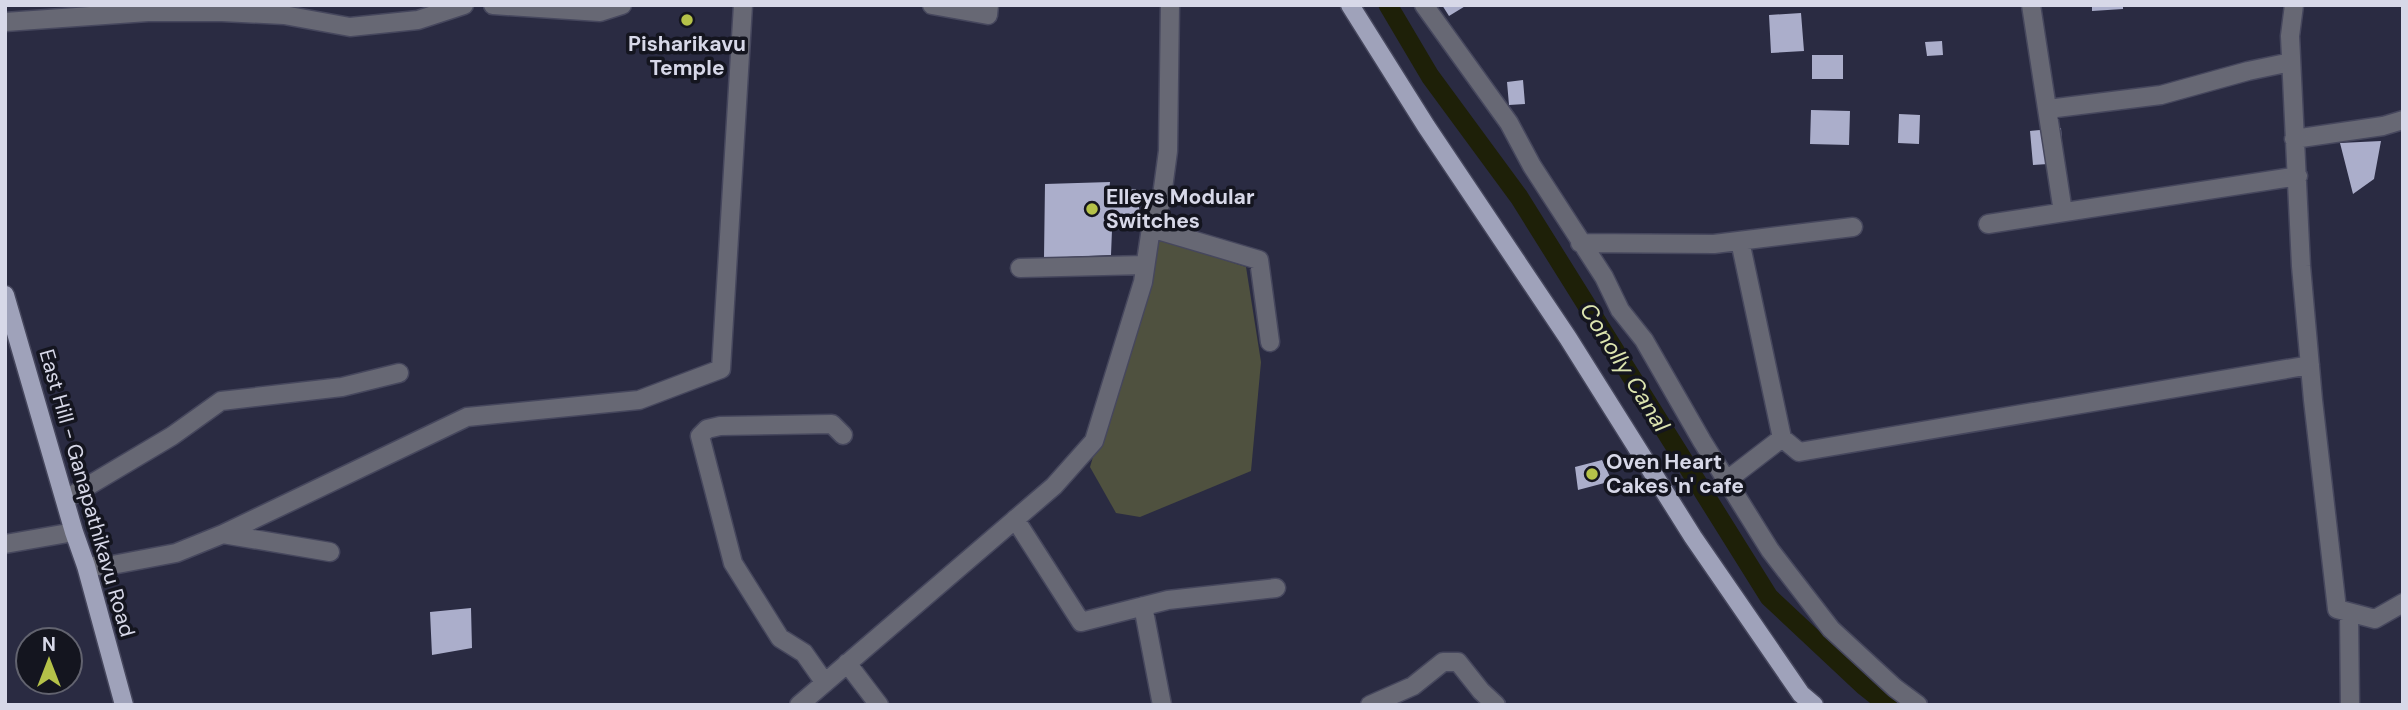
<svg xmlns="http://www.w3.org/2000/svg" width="2408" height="710" viewBox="0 0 2408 710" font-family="'DM Sans',sans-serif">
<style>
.green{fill:#4f513f}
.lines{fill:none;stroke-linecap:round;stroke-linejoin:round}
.canal{stroke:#1e2008;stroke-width:19}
.building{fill:#abaecb}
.minor-casing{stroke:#46475d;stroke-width:21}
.major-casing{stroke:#46475d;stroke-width:21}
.minor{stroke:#676874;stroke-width:18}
.major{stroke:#9fa2ba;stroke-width:18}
.poi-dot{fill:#b5c249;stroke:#14151f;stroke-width:2.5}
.labels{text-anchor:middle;stroke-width:7;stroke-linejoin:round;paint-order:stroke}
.poi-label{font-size:21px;font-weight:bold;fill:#d7d8e8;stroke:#14151f;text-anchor:start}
.street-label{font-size:21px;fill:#d7d8e8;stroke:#14151f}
.water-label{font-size:23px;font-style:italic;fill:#dce4af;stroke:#14151f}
</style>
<rect width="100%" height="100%" fill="#2a2b42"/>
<path class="green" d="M1158,239l88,28 15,95 -10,109 -111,46 -24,-4 -26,-46z"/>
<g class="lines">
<path class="canal" d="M1388,5l42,71 89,121 250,400 95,89 24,19"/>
</g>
<path class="building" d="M1442,5h25l-18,11z
M2092,5h31v4l-31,2z
M1801,13l3,38 -33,2 -2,-38z
M1942,41l1,14 -16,1 -2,-14z
M1812,55h31v24h-31z
M1523,80l2,24 -16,1 -2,-23z
M1811,110l39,1 -1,34 -39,-1z
M1899,114l21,1 -1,29 -21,-1z
M2061,128l2,35 -30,2 -3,-34z
M2381,141l-7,38 -21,15 -13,-51z
M1110,182l-1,9 27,-2 6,37 -30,4 -1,25 -67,3 1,-74z
M1602,460l10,21 -34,9 -3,-23z
M471,608l1,40 -40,7 -2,-43z"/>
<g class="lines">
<g class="minor-casing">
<path id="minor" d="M493,5l107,7 22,-7
M932,5l56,10 1,-10
M1424,5l85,118 23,43 72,111 16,33 24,30 58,101 68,109 61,79 64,59 23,17
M2031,5l32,207
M2294,5l-4,31 11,230 12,134 24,209 38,10 28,-16
M5,22l143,-10h74l62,3 66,12 68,-7 46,-15
M2048,109l113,-14 87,-24 43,-9
M2294,139l89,-13 20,-6
M1988,224l310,-48
M1151,228l108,32 11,82
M1740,241l42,197
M1580,243l134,1 139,-17
M1020,268l125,-3
M1726,481l56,-43 17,14 511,-87
M66,499l106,-63 49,-35 121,-14 57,-14
M1015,519l66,103 87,-22 108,-12
M223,534l244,-117 172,-17 82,-31 22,-364
M5,544l69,-12
M86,566h21l69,-13 47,-19 107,18
M1143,606l19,99
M2349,612l1,93
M847,663l32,42
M825,683l-21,-30 -24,-15 -47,-75 -33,-127 7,-7 13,-3 112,-2 11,11
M799,705l255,-219 40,-45 49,-159 8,-54 10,-25 7,-52 2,-146
M1370,705l43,-19 30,-24h15l23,29 15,14"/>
</g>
<g class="major-casing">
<path id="major" d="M1350,5l76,121 142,212 125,199 108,157 13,11
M5,295l69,237 12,34 38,139"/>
</g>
<use href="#minor" class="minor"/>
<use href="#major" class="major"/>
</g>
<g class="poi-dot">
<circle cx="687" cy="20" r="7"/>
<circle cx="1092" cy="209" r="7"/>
<circle cx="1592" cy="474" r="7"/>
</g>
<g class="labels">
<g class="poi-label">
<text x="687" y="51" text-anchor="middle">Pisharikavu<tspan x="687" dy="24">Temple</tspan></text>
<text x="1106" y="204">Elleys Modular<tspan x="1106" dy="24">Switches</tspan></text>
<text x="1606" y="469">Oven Heart<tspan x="1606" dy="24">Cakes 'n' cafe</tspan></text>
</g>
<g class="street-label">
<text transform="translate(87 493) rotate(74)" y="7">East Hill - Ganapathikavu Road</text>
</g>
<g class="water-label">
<text transform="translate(1625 367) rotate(58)" y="8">Conolly Canal</text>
</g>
</g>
<rect width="2408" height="710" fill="none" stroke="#d7d8e8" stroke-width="14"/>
<g transform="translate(49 661)"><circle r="33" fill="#14151f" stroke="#62636f" stroke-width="2"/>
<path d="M0-5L12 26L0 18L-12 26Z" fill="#b5c249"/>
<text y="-10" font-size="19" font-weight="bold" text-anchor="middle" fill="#d7d8e8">N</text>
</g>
</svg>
